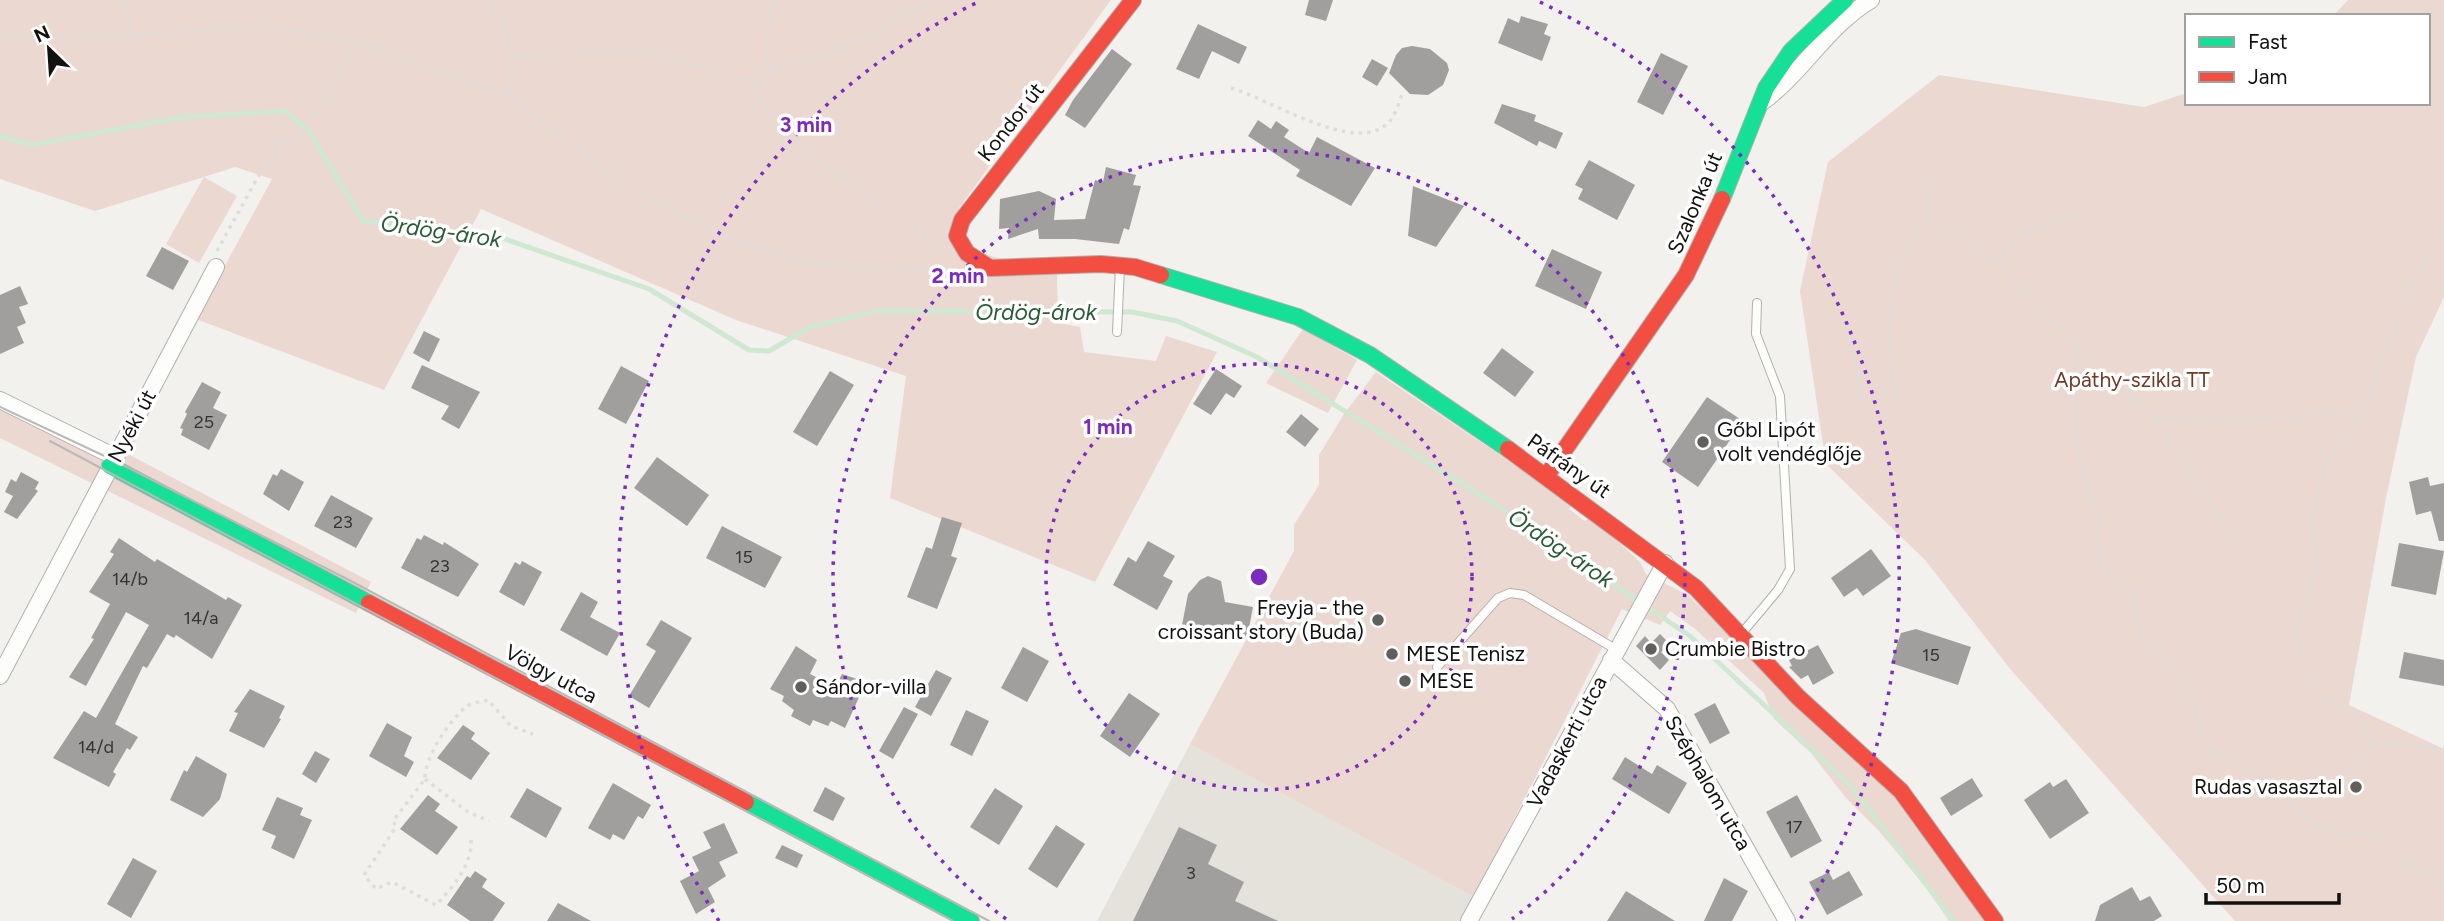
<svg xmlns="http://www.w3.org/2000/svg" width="2444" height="921" viewBox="0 0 2444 921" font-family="Figtree,sans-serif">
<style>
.built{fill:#e4e2da}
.green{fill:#ebd8d0}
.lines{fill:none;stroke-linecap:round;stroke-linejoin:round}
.stream{stroke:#d0e7d1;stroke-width:5}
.building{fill:#a09f9d}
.lane-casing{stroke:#b1b0ad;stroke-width:10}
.street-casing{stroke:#b1b0ad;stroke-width:18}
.fast-casing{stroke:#b1b0ad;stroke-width:18}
.jam-casing{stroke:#b1b0ad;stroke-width:18}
.path{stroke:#dddddb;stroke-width:3.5;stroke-dasharray:3.5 5;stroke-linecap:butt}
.lane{stroke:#fdfdfc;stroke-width:8}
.street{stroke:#fdfdfc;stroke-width:16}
.fast{stroke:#16e098;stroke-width:16}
.jam{stroke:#f24e42;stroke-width:16}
.tram{stroke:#b9b9b8;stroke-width:2}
.ring{fill:none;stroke:#7b2cbf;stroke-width:3.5;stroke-dasharray:3.5 7}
.poi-dot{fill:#605f5d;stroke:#fff;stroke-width:2.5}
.labels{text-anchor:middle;stroke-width:7;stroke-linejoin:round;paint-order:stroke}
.number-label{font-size:18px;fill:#363432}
.street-label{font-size:21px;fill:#12110f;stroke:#fff}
.park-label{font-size:21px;fill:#713a25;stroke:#fff}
.poi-label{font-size:21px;fill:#12110f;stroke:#fff;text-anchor:start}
.water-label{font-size:23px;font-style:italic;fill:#2a5b34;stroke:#fff}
.centre{fill:#7b2cbf;stroke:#fff;stroke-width:3.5}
.ring-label{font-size:21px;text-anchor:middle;font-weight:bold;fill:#7b2cbf;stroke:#fff;stroke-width:7;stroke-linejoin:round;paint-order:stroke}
</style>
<rect width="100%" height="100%" fill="#f2f1ee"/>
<path class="built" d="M1190,744l284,153 -12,24h-365z"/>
<path class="green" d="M0,0h1111l-152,208 -1,39 99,27 1,49 22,4 4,25 72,9 10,-25 51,16 -122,230 -205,-84 16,-122 -170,-56 -255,-111 -97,181 -188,-71 76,-140 -37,-12 -31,10 33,19 -38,67 -33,-19 38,-67 -109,34 -95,-32z
M2348,0h96v297l-28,60 -30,141 -37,207 95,44v172h-209l-224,-251 -86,-110 -99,-96 -26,-173 28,-129 111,-87 205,32 43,-14v10h241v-87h-95z
M1303,329l54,31 -29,53 -62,-30z
M1376,372l197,132 -4,5 16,12 6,-4 49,45 6,12 42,21 210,202 89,124h-38l-25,-36 -44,-53 -34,-34 -35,-45 -37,-34 -10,-26 -70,-65 -24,-17 -10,14 -38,-16 -148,288 -284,-153 104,-193v-26l25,-40v-30l25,-41z
M0,391l107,52 264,139 -15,31 -356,-175z"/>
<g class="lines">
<path class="stream" d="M0,136l32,9 150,-28 103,-6 24,20 54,90 133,15 153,53 100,61 20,1 41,-24 66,-16 256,1 45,9 80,36 235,145 198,134 161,150 103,135"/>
</g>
<path class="building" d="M1309,0h24l-7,21 -21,-6z
M1521,16l27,8 -4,10 7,3 -9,24 -44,-18 10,-25 11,5z
M1198,24l49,23 -8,17 -27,-13 -13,28 -23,-10z
M1412,46l18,3 17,14 2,7 -6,15 -15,10 -18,-1 -21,-21 7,-18 6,-7z
M1112,49l20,15 -47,64 -20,-13 8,-15z
M1661,53l27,13 -25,49 -26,-13z
M1372,59l16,9 -11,18 -15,-9z
M1502,104l34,11 -2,6 29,12 -7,16 -17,-8 -2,5 -43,-23z
M1258,120l13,9 5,-8 13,9 -5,7 25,16 8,-16 58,31 -24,38 -55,-30 4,-6 -52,-34z
M1589,160l46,25 -18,35 -39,-21 5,-10 -8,-4z
M1106,167l30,8 -3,10 8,1 -12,44 -5,-2 -5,16 -44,-5h-36l-1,-10 -30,10 1,-11 -10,1 1,-30 39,-8 17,8 -2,21 31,-1 10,-39 8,2z
M1413,186l51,20 -28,41 -28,-11z
M162,247l27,14 -16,29 -27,-14z
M1552,249l50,23 -16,37 -51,-23z
M20,286l8,18 -9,3 7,16 -9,4 7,16 -24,11v-59z
M424,331l16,8 -11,23 -16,-9z
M1502,348l32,24 -19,25 -32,-24z
M422,365l58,27 -21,37 -18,-10 8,-13 -38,-18z
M621,366l28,15 -23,43 -28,-15z
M1216,369l26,17 -8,12 -8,-5 -15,22 -18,-11z
M830,371l24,14 -37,61 -24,-14z
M202,382l19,10 -8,16 14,7 -18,35 -28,-15 2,-6 -3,-1 7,-14 -2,-2z
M1707,397l36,24 -45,66 -36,-25z
M1301,414l18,15 -14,18 -19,-15z
M657,457l52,38 -22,31 -53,-38z
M281,469l23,13 -15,29 -26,-17 10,-20 4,2z
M21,472l18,10 -4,7 3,2 -21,28 -13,-7 9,-16 -8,-4 6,-13 5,3z
M2428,477l2,9 14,-3v58h-5l-8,-30 -15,4 -7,-33z
M331,495l42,23 -17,30 -42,-22z
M942,517l20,6 -11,33 6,2 -20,51 -30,-12 19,-50 6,2z
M722,526l60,31 -17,31 -59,-30z
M424,535l19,10 1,-3 35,22 -21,33 -57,-29 16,-30 4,2z
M119,538l36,24 2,-3 69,41 2,-3 14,8 -30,54 -36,-24 -2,3 -7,-4 -20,34 -4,-2 -28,58 23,13 -8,13 -3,-2 -14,24 3,2 -7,13 -56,-29 31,-47 12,7 53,-93 -23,-13 -40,74 -17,-9 25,-38 -3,-1 19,-34 -21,-12 25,-38 -4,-2z
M1148,541l27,15 -12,20 10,5 -16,29 -44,-25 15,-28 8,5z
M2399,543l45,8 -8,44 -45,-9z
M1871,549l20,27 -28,20 -6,-8 -13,9 -13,-19z
M522,561l20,11 -18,34 -25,-14 16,-30 5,3z
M1208,576l13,5 4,21 28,5 -6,31 -65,-13 6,-31 12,-14z
M581,592l17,10 -8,15 30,16 -13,23 -47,-26z
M661,620l31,18 -43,70 -20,-12 27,-45 -10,-6z
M1916,629l55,18 -13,38 -67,-22 10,-30z
M1660,634l10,10 -9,8 8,8 -9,10 -24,-24 9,-10 6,7z
M1818,645l16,28 -21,12 -5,-10 -7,4 -12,-12 3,-1 -3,-6z
M796,646l21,14 -7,14 25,13 7,-13 24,8 -21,46 -14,-7 -3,5 -15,-6 -3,6 -19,-10 3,-6 -12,-9 2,-5 -14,-7z
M1023,647l26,14 -22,41 -26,-14z
M2404,652l40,8v26l-45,-8z
M936,670l16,8 -21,38 -16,-9z
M250,689l35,17 -6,12 2,1 -17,29 -35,-17 9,-18 -4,-1z
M1129,693l31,21 -30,43 -30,-21z
M1715,703l15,30 -20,11 -16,-30z
M904,707l14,7 -25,45 -14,-8z
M966,710l23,11 -17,35 -22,-11z
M387,723l25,14 -8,19 10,6 -8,15 -37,-21z
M463,725l12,8 -4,6 19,14 -19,27 -34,-22z
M315,751l15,8 -14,24 -14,-9z
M196,756l31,18 -7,25 -17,18 -33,-17 14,-30 3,2z
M1625,757l27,17 5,-9 30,18 -18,31 -57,-35z
M1972,778l11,18 -32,20 -11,-18z
M2066,779l23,34 -39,26 -26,-39 26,-18 3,5z
M613,783l38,22 -8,14 -5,-3 -14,24 -11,-6 -3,6 -22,-12z
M825,787l20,11 -12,23 -20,-10z
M527,788l35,20 -16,30 -36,-21z
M995,788l28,18 -24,39 -29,-18z
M428,795l12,9 -5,7 23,16 -21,28 -37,-26z
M1797,795l25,46 -31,17 -25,-46z
M277,797l26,11 -3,7 12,5 -18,39 -23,-11 5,-12 -14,-6z
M724,823l14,30 -19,9 7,14 -18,12 7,14 -19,12 -16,-33 19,-10 -7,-14 19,-9 -8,-16z
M1056,825l29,19 -28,44 -29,-19z
M1179,827l38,18 -9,19 36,18 -9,19 43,20h-145z
M782,845l21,10 -6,13 -22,-10z
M133,858l24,13 -26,47 -24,-14z
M475,871l12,8 -5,8 23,16 -12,18h-23l-23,-16 20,-29 3,2z
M1849,871l14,24 -36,20 -18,-33 20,-10 4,8z
M1724,878l24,13 -16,30h-28z
M2132,887l8,14 10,-5 12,20 -8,5h-59l5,-16z
M1626,891l49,30h-68z
M558,903l33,18h-44z"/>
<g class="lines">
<g class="lane-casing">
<path id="lane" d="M1117,332l3,-65
M1742,633l36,-43 12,-21 -10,-173 -24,-62 1,-31
M1437,667l61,-69 12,-5 14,2 93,55"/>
</g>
<g class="street-casing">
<path id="street" d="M1761,103c42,-30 66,-77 110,-103
M0,400l115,57
M1611,660l56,49 120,212
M0,676l216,-409
M1469,921l196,-358"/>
</g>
<g class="fast-casing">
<path id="fast" d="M1722,199l44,-111 25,-37 54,-51
M1161,275l137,42 72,38 138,94
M110,466l259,137
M746,802l225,119"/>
</g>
<g class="jam-casing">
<path id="jam" d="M1133,0l-171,220 -5,16 10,17 23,15 111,-4 34,3 26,8
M1508,449l188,139 102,109 103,94 94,130
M1547,475l139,-200 36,-76
M369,603l377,199"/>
</g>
<path class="path" d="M125,0l7,36
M488,0c19,31 31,59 20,95
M936,0c-41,20 -83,46 -127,59 -15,5 -46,5 -51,24 -5,21 19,41 31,54l152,113
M0,37l132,-1 124,-10 102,15 150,54 113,87 92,50 86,30 75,6 82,3
M514,57l81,-7 49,1 114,31
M769,70c-4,-27 -2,-45 8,-70
M1231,88c37,10 124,68 157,35 7,-6 11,-21 14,-29
M1918,173l9,17 -1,26
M217,251l42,-76 21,-31 23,-11 55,-92
M1996,260l28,-27 61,-23
M1845,322l13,52 3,28
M2076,346c-4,57 -4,120 25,171l-5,22 8,33 19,8 11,15v18l12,31 13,8 14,23 18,16 9,38 18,25 52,30 47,42 23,9 37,-1 31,32 27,8 9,19
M1858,374l10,1 28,26 -7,-71 7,-62 30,-52 70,44 80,86 81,72 14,27 63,91
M2157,418l83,2 123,-8
M2375,743l-21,-31 -32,-12 -4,-4 -13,-27 -10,-40 21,-59 -3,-56 7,-35 8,-18 35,-49 44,-118 26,-44 11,-27
M2375,743l69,5
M2343,776l32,-33
M425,779l43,33 21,9
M471,840c2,24 -19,48 -35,65l-44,-23 -16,7 -12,-14 32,-48 -3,-6 32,-42c-1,-20 25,-60 41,-72 6,-5 15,-5 22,-7l23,26 22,8"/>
<use href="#lane" class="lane"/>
<use href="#street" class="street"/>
<use href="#fast" class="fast"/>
<use href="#jam" class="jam"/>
<path class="tram" d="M0,407l113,53 236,120 640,341
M50,441l903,480"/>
</g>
<g class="ring">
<circle cx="1259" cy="577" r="213"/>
<path d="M1006 919A426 426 0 1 1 1512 919"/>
<path d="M719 921A640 640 0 0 1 978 2M1540 2A640 640 0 0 1 1799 921"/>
</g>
<g class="poi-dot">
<circle cx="1703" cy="442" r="7"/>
<circle cx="1378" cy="620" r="7"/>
<circle cx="1651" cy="649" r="7"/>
<circle cx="1392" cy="654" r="7"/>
<circle cx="1405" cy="681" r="7"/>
<circle cx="801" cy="687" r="7"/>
<circle cx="2356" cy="787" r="7"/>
</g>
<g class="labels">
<g class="number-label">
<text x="204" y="428">25</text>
<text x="343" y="528">23</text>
<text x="744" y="563">15</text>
<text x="440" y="572">23</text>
<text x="130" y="585">14/b</text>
<text x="201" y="624">14/a</text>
<text x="1931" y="661">15</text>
<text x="96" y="753">14/d</text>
<text x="1794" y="833">17</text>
<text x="1191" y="879">3</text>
</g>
<g class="street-label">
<text transform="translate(1011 122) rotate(-52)" y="7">Kondor út</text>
<text transform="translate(1695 203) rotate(-67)" y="7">Szalonka út</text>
<text transform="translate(132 426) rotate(-62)" y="7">Nyéki út</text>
<text transform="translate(1569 466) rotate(35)" y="7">Páfrány út</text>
<text transform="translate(551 674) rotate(28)" y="7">Völgy utca</text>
<text transform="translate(1567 742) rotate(-62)" y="7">Vadaskerti utca</text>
<text transform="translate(1708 783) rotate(60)" y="7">Széphalom utca</text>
</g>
<g class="park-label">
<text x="2132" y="387">Apáthy-szikla TT</text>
</g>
<g class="poi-label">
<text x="1717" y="437">Gőbl Lipót<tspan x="1717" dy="24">volt vendéglője</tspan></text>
<text x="1364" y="615" text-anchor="end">Freyja - the<tspan x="1364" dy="24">croissant story (Buda)</tspan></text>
<text x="1665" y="656">Crumbie Bistro</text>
<text x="1406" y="661">MESE Tenisz</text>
<text x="1419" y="688">MESE</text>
<text x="815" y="694">Sándor-villa</text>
<text x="2342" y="794" text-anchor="end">Rudas vasasztal</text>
</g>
<g class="water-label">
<text transform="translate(441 231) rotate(8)" y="8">Ördög-árok</text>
<text x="1036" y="320">Ördög-árok</text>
<text transform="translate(1561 548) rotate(34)" y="8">Ördög-árok</text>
</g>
</g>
<circle cx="1259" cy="577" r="10" class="centre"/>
<g class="ring-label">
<text x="806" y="132">3 min</text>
<text x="958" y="283">2 min</text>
<text x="1108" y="434">1 min</text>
</g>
<rect x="2185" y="14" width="245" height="91" fill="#ffffff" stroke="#a0a09f" stroke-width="2"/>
<rect x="2199" y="37" width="35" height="10" fill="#16e098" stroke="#a0a09f" stroke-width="2"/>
<text x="2248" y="49" font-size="21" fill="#12110f">Fast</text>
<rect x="2199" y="72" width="35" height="10" fill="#f24e42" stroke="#a0a09f" stroke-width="2"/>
<text x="2248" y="84" font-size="21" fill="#12110f">Jam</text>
<g transform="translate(49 49) rotate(335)" stroke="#ffffff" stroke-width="5" paint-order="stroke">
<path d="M0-5L12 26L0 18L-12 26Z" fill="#12110f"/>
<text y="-10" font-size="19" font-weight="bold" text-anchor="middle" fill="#12110f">N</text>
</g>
<path d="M2206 893v10h133v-10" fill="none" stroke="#12110f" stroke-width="3.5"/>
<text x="2216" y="893" font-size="21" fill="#12110f" stroke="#ffffff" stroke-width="5" paint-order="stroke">50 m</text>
</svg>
